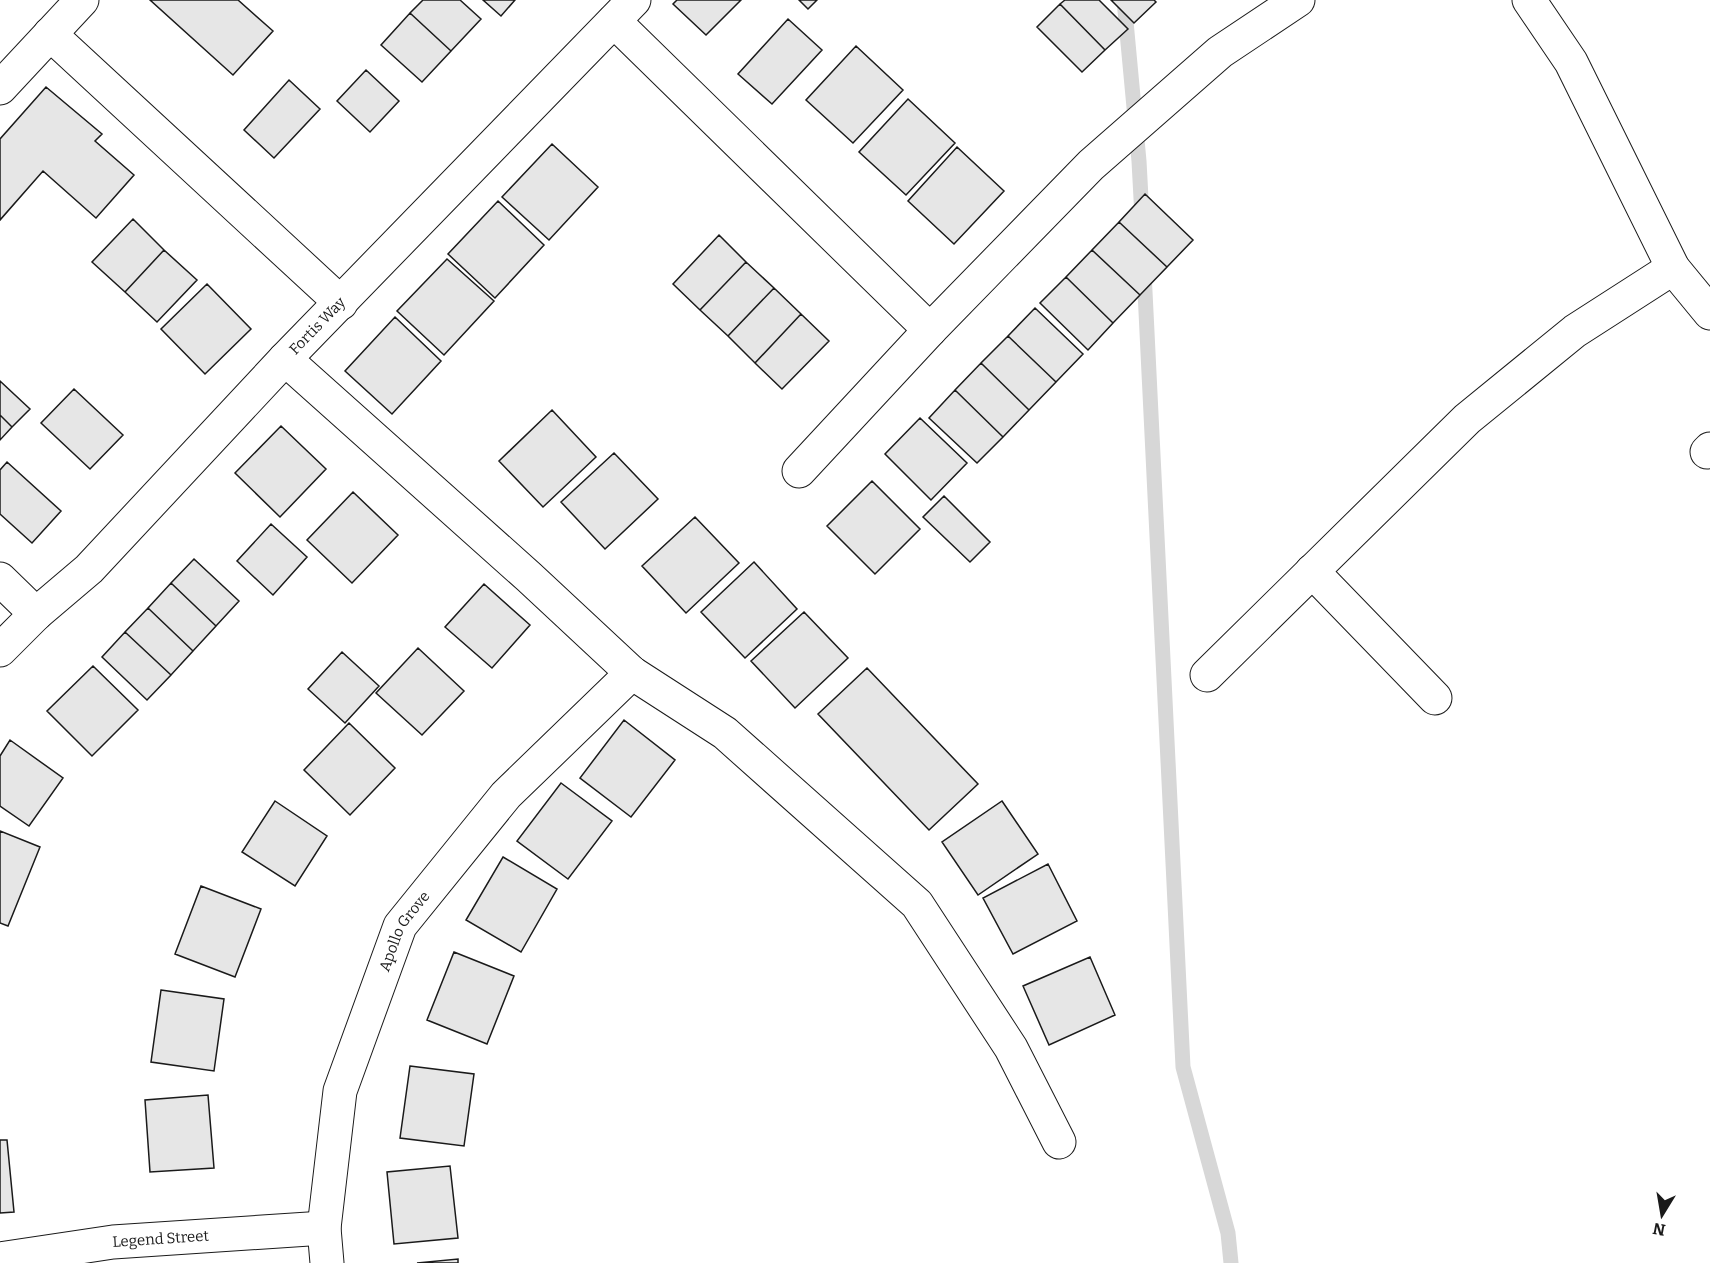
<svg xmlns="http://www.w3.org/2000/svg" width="1710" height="1263" viewBox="0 0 1710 1263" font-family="Bitter,serif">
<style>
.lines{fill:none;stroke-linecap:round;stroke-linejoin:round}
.stream{stroke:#d7d7d7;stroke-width:15}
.building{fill:#e6e6e6;stroke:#1a1a1a;stroke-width:1.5}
.minor-casing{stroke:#1a1a1a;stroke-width:35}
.minor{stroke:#fff;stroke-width:33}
.labels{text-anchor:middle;stroke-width:4.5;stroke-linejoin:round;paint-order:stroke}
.street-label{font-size:15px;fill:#1a1a1a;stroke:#fff}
</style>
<rect width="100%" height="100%" fill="#fff"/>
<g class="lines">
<path class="stream" d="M1124,0l15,161 3,56
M1144,271l39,796 45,166 3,30"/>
</g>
<path class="building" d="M150,0h88l35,31 -40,44z
M423,0h37l21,19 -30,32 -41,-38z
M483,0h32l-14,16z
M677,0h64l-35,35 -33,-31z
M799,0h18l-9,9z
M1065,0h34l29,29 -23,21 -45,-46z
M1111,0h43l2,2 -22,21z
M1060,4l45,46 -23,22 -45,-45z
M410,13l41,38 -29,31 -41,-37z
M788,19l34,31 -50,54 -34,-30z
M856,46l47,44 -50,53 -47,-43z
M366,70l33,31 -29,31 -33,-31z
M289,80l31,29 -46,49 -30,-28z
M46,87l56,47 -7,7 39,34 -38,43 -53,-47 -43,49v-81z
M908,99l47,44 -49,52 -47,-43z
M552,144l46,43 -49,53 -47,-43z
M957,147l47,44 -50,53 -46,-43z
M1145,194l48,46 -26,27 -48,-45z
M498,201l46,44 -49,53 -47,-44z
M133,219l31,31 -39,42 -33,-30z
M1119,222l48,45 -27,28 -48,-45z
M719,235l27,27 -46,48 -27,-26z
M164,250l33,30 -40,42 -32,-30z
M1092,250l48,45 -27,28 -47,-46z
M447,259l47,42 -50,54 -47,-44z
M746,262l28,26 -46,48 -28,-26z
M1066,277l47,46 -25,27 -48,-47z
M207,284l44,45 -46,45 -44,-45z
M774,288l27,26 -46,49 -27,-27z
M1035,308l48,46 -27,28 -48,-46z
M801,314l28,27 -47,48 -27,-26z
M395,317l46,44 -49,53 -47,-43z
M1008,336l48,46 -27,28 -48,-47z
M981,363l48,47 -26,27 -48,-47z
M0,381l30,28 -18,18 -12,-12z
M74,389l49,46 -33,34 -49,-46z
M955,390l48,47 -26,26 -48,-45z
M552,410l44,47 -53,50 -44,-46z
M0,415l12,12 -12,13z
M920,418l47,45 -36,37 -46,-46z
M281,426l45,43 -46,48 -45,-44z
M614,453l44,46 -53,50 -44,-47z
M7,462l54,49 -29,32 -32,-29v-44z
M872,481l48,48 -45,45 -48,-48z
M353,492l45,43 -46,48 -45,-43z
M944,496l46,46 -20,20 -47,-45z
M695,517l44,46 -53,50 -44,-47z
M271,524l36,33 -34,38 -36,-34z
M194,559l45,42 -23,25 -45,-43z
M754,562l43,47 -52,49 -44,-46z
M171,583l45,43 -23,25 -45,-43z
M484,584l46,41 -38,43 -47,-41z
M148,608l45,43 -22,24 -46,-43z
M804,612l44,46 -53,50 -44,-47z
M125,632l46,43 -24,25 -45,-43z
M418,648l46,43 -42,44 -46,-42z
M342,652l37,34 -34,37 -37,-34z
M93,666l45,44 -46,46 -45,-45z
M867,668l111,116 -49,46 -111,-116z
M624,720l51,40 -44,57 -51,-39z
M349,723l46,45 -45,47 -46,-45z
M10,740l53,38 -34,48 -29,-20v-50z
M561,783l51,38 -44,58 -51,-38z
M275,801l52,35 -32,50 -53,-34z
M1002,801l36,53 -60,41 -36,-53z
M0,831l40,16 -32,79 -8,-3z
M503,857l54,32 -36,63 -55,-32z
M1048,864l29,57 -64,33 -30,-56z
M201,886l60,23 -26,68 -60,-23z
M454,952l60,24 -27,68 -60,-24z
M1090,957l25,58 -66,30 -26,-59z
M161,990l63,9 -10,72 -63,-9z
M410,1066l64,8 -10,72 -64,-8z
M208,1095l6,73 -64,4 -5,-72z
M0,1140h7l7,72 -14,1z
M450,1166l8,72 -64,6 -7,-72z
M458,1259v4h-41z"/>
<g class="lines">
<g class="minor-casing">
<g id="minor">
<path d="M1529,0l42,62 102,206 37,45"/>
<path d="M614,21l316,309"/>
<path d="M50,34l291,269"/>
<path d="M0,88l82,-88"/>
<path d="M285,359l244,218 103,96 93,60 192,171 94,144 48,94"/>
<path d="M1707,452l3,-3"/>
<path d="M799,471l131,-141 161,-165 129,-113 78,-52"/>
<path d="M1312,571l123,127"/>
<path d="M0,579l36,35"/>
<path id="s1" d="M0,650l36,-36 53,-45 196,-210 349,-359"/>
<path d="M1207,675l260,-256 108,-88 98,-63"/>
<path id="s2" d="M0,1259l113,-17 211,-14"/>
<path id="s3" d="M327,1263l-3,-35 16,-137 60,-165 106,-131 126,-122"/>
</g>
</g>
<use href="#minor" class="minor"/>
</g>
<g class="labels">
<g class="street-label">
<text dy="5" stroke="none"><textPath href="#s1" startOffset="454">Fortis Way</textPath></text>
<text dy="5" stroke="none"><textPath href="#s3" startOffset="346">Apollo Grove</textPath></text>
<text dy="5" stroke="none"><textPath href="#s2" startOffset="162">Legend Street</textPath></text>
</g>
</g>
<g transform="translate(1662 1215) rotate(191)" stroke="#ffffff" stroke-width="4.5" paint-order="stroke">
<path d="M0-4.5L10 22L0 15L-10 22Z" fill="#1a1a1a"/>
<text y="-9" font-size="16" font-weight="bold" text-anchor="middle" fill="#1a1a1a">N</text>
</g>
</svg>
